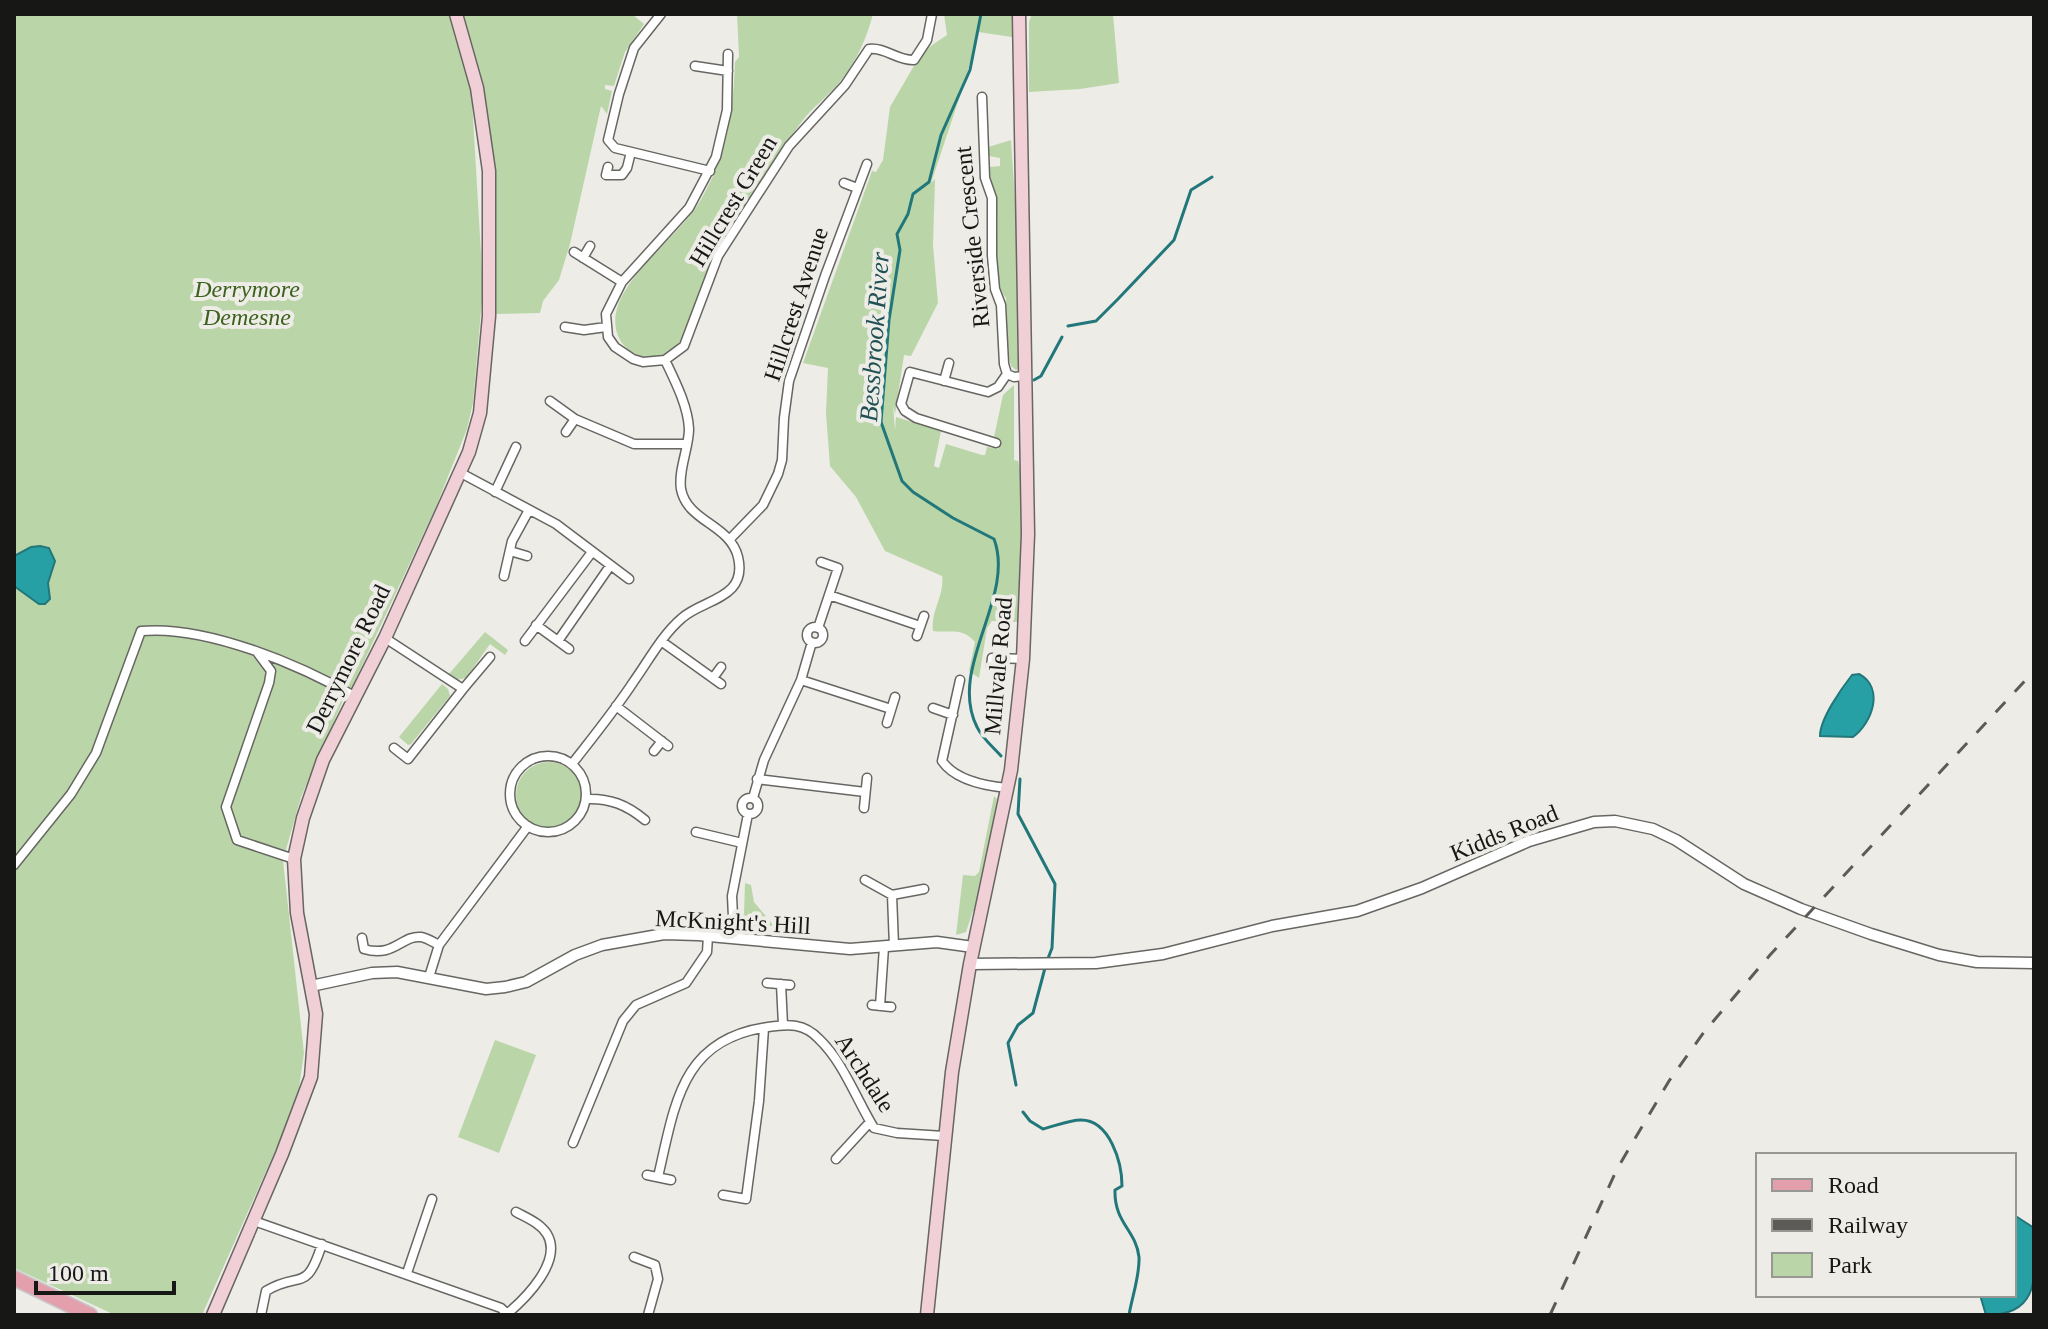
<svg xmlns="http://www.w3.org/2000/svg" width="2048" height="1329" viewBox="0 0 2048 1329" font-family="Georgia,serif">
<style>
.green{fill:#bad6a8}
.water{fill:#27a0a5;stroke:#22777a;stroke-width:2}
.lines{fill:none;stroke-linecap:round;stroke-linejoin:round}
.stream{stroke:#22777a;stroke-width:3}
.minor-casing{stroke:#676662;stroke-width:11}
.tertiary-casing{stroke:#676662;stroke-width:13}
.secondary-casing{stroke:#676662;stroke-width:15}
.primary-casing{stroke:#c7c7c7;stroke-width:17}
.minor{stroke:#fff;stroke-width:8}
.tertiary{stroke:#fff;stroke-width:10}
.secondary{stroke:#f1cfd6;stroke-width:12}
.primary{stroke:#e3a0ac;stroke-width:14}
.rail{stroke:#5c5b58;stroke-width:3;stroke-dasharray:14 14;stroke-linecap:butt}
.labels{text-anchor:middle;stroke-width:8;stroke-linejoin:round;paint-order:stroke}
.street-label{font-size:24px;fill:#171715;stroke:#edece7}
.park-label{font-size:24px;font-style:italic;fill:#3c611d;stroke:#edece7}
.water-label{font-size:26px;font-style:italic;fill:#215154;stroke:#edece7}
</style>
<rect width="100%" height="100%" fill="#edece7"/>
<path class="green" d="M14,14h618l12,10 -19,28 -11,34 -9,-1v4l7,2 -5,23 -6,-8 -31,138 -11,36 -16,21 -3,12 -45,1 -10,-163 -14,-68 12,205 -10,115 -6,26 -32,80 -83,178 -7,9 -44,101 -18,63 21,193 -5,35 -19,52 -78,175h-87l-101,-47z
M737,14h136c-6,23 -16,46 -31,65 -12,16 -30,28 -42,45 -29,39 -54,80 -80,121 -18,30 -24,90 -52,108 -20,12 -48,-1 -52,-24 -9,-46 67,-93 87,-133 25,-46 30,-82 32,-134l4,-5z
M944,14h68v23l-34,-5 -12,46 -35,105 4,-4 -2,66 5,58 -27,53 -7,-1 -9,59 -2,-9 2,25 1,-13 45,14 -7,35 5,2 7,-24 36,11h3l2,-8 11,2 1,-10 -5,-2 9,-42 11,-10v75l4,1 2,7 3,123 -6,31 -25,-1 -5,7 -8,50 -10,-7 6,-29c-12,-15 -25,-9 -42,-11 -3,-19 12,-36 9,-55l-57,-25 -29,-54 -26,-31 -4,-53 2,-45 -25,-5 69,-192 4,1 7,-12 7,-53 32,-55 25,-17z
M1032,14h81l6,69 -39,6 -51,3v-70z
M1011,140l6,90 3,137 -4,3 -5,-4 -3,-12 -2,-56c-20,-25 2,-90 -18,-123l1,-8 11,-1v-8l-11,-2 -4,-8z
M485,632l23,18 -3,5 -15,-11 -24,34 -10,2 -7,-6z
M442,684l6,5 2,7 -39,48 -3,1 -9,-8z
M516 795a33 33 0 1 1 66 0a33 33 0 1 1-66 0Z
M994,796l3,3 -3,20 3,2 -22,90h-2l-7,21 -10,3 7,-60 12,1 4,-4z
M745,883l6,2 3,17 20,24h-34l-1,-9 5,-3z
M495,1040l41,15 -37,98 -41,-16z"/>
<path class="water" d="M40,546l9,2 6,13 -7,22 2,16 -5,5h-6l-25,-18v-30l17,-9z
M1859,674c26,14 13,49 -6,63l-33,-1c0,-17 21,-47 32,-61z
M2014,1215l20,13c0,43 10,87 -48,87l-6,-20h34z"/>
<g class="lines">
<path class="stream" d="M981,14l-11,56 -29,65 -12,47 -16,12 -5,20 -11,20 3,16 -11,70 -8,102 21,59 11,11 40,26 41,21c22,58 -47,129 -17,188 5,11 16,20 24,29
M1068,326l28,-5 22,-22 56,-59 17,-50 21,-13
M1034,380l7,-4 21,-39
M1020,779l-2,35 37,70 -3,64 -5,13
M1016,1085l-8,-42 10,-18 15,-12 12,-45
M1023,1112l7,9 13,8c12,-3 26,-9 38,-9 29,0 41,43 41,66l-7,4c-1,33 21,40 24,67 1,18 -7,40 -10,58"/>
<g class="minor-casing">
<path id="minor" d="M661,14l-27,34 -15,46 -11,46 7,8 95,23
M728,54l-1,56 -11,47 -27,51 -67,74 -16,32 2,23 7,10 18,12 10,3 22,-2 19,-14 34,-90 71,-110 56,-61 24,-36c16,-2 29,12 45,11l13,-20 5,-26
M695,66l33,5
M982,97l3,81 7,20v58l3,33 6,16 3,59 3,10 7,3 11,-1
M608,167l-2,8h16l5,-7 4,-16
M844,183l13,5
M574,252l48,30
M583,258l7,-12
M565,327l19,3 22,-3
M944,381l5,-18
M550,401l25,18 59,25h53
M566,432l9,-13
M996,443l-80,-25 -11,-7 -4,-7 9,-32 78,20 10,-5 9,-13
M459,472l97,52 73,55
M495,492l21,-45
M730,539l33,-34 15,-31 4,-14 2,-42 5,-37 36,-105 42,-112
M510,551l17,5
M504,576l8,-35 17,-31
M829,595l91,31
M536,625l33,24
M807 635a8 8 0 1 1 16 0a8 8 0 1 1-16 0Z
M818,628l20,-60 -17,-6
M917,636l7,-20
M385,638l78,51 27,-32
M525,641l67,-89
M558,641l52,-75
M661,641l60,43
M257,652l14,19 -2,12 -43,124 11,33 57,19
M991,668l1,-10 31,1
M713,678l8,-11
M801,680l90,29
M960,680l-18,81c13,19 44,25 65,27
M616,706l52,40
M933,708l20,7
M887,723l8,-26
M394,748l14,11 55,-70
M654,751l8,-10
M510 794a38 38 0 1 1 76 0a38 38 0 1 1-76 0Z
M572,764c21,-27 43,-54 62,-83 15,-21 28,-46 48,-63 21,-19 66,-19 56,-61 -8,-33 -51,-35 -57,-68 -3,-19 8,-41 8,-60 -1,-23 -14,-48 -24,-69
M757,779l108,13
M742 806a8 8 0 1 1 16 0a8 8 0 1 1-16 0Z
M753,798l11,-38 37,-80 11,-38
M586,799c24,-1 41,6 59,21
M864,808l3,-30
M696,832l46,11
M14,865l57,-71 25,-41 45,-122c66,-6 159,34 215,66
M865,880l27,15 32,-6
M892,895l2,51
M362,938l2,11c30,9 38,-14 57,-12 6,1 12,5 18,8
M734,938l-2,-42 16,-82
M429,977l10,-32 89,-119
M767,983l23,2
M781,984l2,41
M872,1005l19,2
M880,1006l4,-59
M573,1143l50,-122 13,-16 50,-22 21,-31 1,-16
M836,1159l34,-37
M647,1175l24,5
M658,1177c17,-73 23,-138 110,-150 21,-3 36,-4 51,12 25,24 37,60 55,89l23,5 47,3
M723,1195l23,4 13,-98 5,-73
M254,1221l247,87 7,7
M634,1257l21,8 3,14 -10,36
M407,1273l25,-74
M507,1314c19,-16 56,-53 40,-80 -7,-11 -20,-16 -31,-22
M261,1315l5,-24c34,-21 40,4 56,-47"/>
</g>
<g class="tertiary-casing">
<path id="tertiary" d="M970,964l126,-1 67,-9 109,-28 85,-15 65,-23 107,-47 65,-19 21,-1 38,8 23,11 68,44 57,25 70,25 68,21 38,7 57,1
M311,986l61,-13 25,-1 89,17 19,-2 21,-5 49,-27 27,-10 62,-11 34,1 152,14 87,-7 36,5"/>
</g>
<g class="secondary-casing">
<path id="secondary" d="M213,1315l69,-161 29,-77 5,-63 -19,-101 -3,-54 9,-41 20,-58 62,-122 84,-186 11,-39 9,-97v-145l-12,-83 -21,-74
M927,1315l25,-243 18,-108 41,-194 12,-111 5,-125 -9,-520"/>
</g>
<g class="primary-casing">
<path id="primary" d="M14,1278l76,37"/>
</g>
<use href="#minor" class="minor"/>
<use href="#tertiary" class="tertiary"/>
<use href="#secondary" class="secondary"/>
<use href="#primary" class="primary"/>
<path class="rail" d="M1550,1315l67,-146 52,-88 35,-49 66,-77 264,-284"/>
</g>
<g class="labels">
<g class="street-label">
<text transform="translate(733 201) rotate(-59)" y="8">Hillcrest Green</text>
<text transform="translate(972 237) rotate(-96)" y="8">Riverside Crescent</text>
<text transform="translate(796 304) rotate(-72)" y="8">Hillcrest Avenue</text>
<text transform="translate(348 659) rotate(-64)" y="8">Derrymore Road</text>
<text transform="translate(998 666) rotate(-85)" y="8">Millvale Road</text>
<text transform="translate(1504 833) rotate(-22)" y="8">Kidds Road</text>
<text transform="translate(733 922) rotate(3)" y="8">McKnight's Hill</text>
<text transform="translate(865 1073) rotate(57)" y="8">Archdale</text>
</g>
<g class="park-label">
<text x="247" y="297">Derrymore<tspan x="247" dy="28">Demesne</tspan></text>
</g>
<g class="water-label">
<text transform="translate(874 337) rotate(-86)" y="9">Bessbrook River</text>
</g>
</g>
<rect width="2048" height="1329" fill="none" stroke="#171715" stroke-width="32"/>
<rect x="1756" y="1153" width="260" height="144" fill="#edece7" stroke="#979793" stroke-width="2"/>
<rect x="1772" y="1179" width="40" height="12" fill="#e3a0ac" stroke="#979793" stroke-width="2"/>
<text x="1828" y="1193" font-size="24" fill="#171715">Road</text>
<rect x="1772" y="1219" width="40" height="12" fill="#5c5b58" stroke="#979793" stroke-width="2"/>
<text x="1828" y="1233" font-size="24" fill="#171715">Railway</text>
<rect x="1772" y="1253" width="40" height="24" fill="#bad6a8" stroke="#979793" stroke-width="2"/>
<text x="1828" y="1273" font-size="24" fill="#171715">Park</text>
<path d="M36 1281v12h138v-12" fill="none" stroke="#171715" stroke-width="4"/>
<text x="48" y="1281" font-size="24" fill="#171715" stroke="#edece7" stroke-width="6" paint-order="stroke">100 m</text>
</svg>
